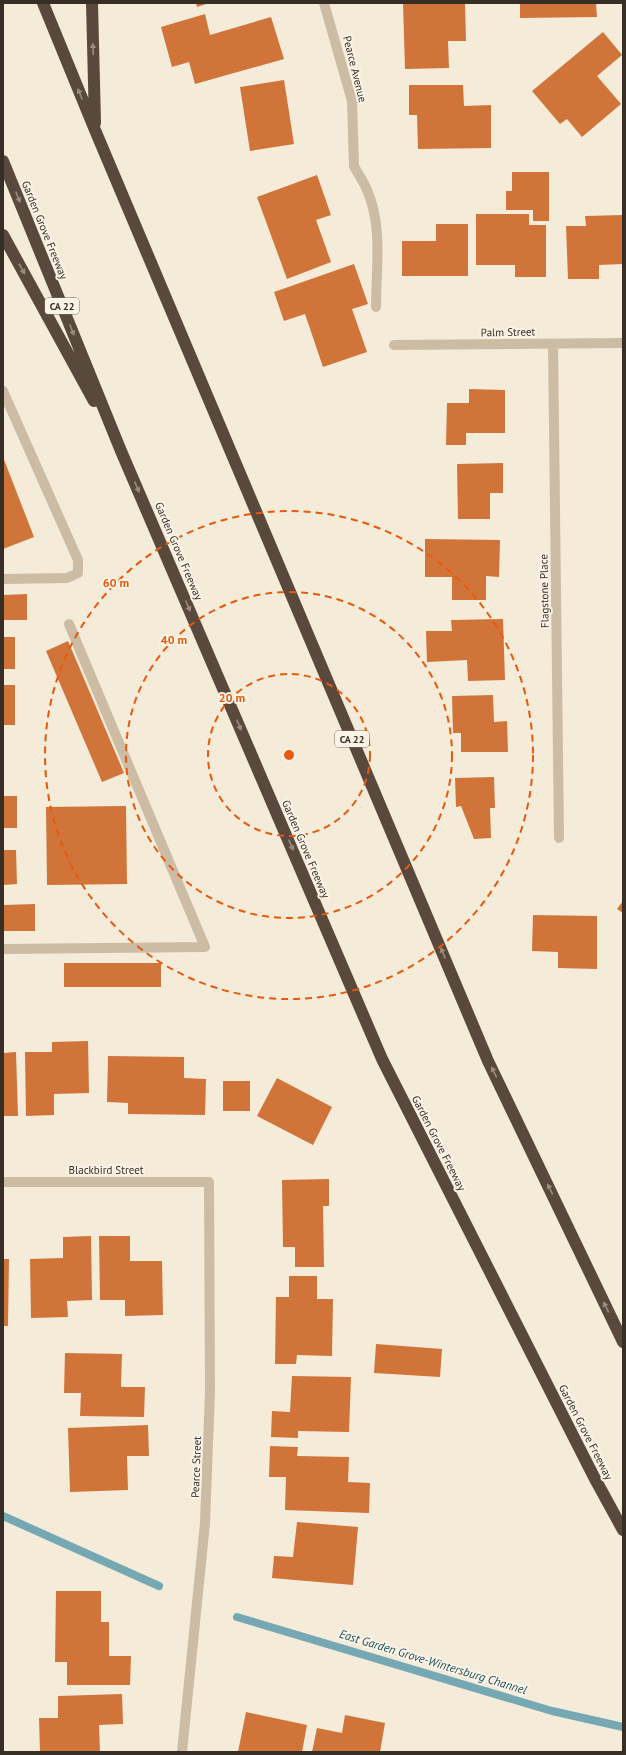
<svg xmlns="http://www.w3.org/2000/svg" width="626" height="1755" viewBox="0 0 626 1755" font-family="'PT Sans',sans-serif">
<style>
.lines{fill:none;stroke-linecap:round;stroke-linejoin:round}
.stream{stroke:#75a8b3;stroke-width:8}
.building{fill:#d1743a}
.lane{stroke:#cdbca4;stroke-width:10}
.street{stroke:#cdbca4;stroke-width:10}
.highway{stroke:#59493c;stroke-width:12}
.oneway{fill:#9a8d80}
.ring{fill:none;stroke:#e8590c;stroke-width:2;stroke-dasharray:7 5}
.labels{text-anchor:middle;stroke-width:4;stroke-linejoin:round;paint-order:stroke}
.shield{fill:#fbf4e6;stroke:#726960;stroke-width:1}
.shield-label{font-size:10px;font-weight:bold;fill:#372e26}
.street-label{font-size:11px;fill:#372e26;stroke:#fbf4e6}
.water-label{font-size:12px;font-style:italic;fill:#184e5d;stroke:#fbf4e6}
.centre{fill:#e8590c;stroke:#fbf4e6;stroke-width:2}
.ring-label{font-size:12px;text-anchor:middle;font-weight:bold;fill:#e8590c;stroke:#fbf4e6;stroke-width:4;stroke-linejoin:round;paint-order:stroke}
</style>
<rect width="100%" height="100%" fill="#f4ebd9"/>
<g class="lines">
<path class="stream" d="M3,1516l156,70
M237,1617l315,94 71,16"/>
</g>
<path class="building" d="M196,3h13l-12,4z
M403,3h62l1,38h-18l1,27 -44,1z
M520,3h76l1,14 -77,1z
M205,14l5,21 61,-18 13,42 -89,25 -6,-22 -17,5 -11,-40z
M603,32l19,23 -25,21 24,28 -39,33 -15,-18 -7,5 -28,-33z
M284,80l10,64 -44,7 -10,-64z
M409,85h54l1,21 27,-1v43l-73,1 -1,-34h-8z
M512,172h37v49h-16v-11h-27v-19h6z
M317,175l14,40 -15,5 15,42 -44,17 -30,-82z
M476,214h53v11h17v52h-31v-12h-39z
M623,215v49l-24,1v14h-31l-2,-53h20l-1,-10z
M436,224h32v52h-66v-35h34z
M354,264l14,40 -16,5 15,43 -44,15 -18,-53 -21,7 -10,-29z
M469,389l36,1v43h-39v12h-20l1,-42h22z
M3,457l31,80 -31,12z
M503,463v30h-13v26h-32l-1,-55z
M425,539l75,1 -1,37 -13,-1v24h-34v-23h-27z
M27,594v26h-24v-25z
M503,619l2,61 -37,1 -1,-21 -40,2 -1,-31h26l-1,-11z
M3,637h12v32h-12z
M68,641l56,132 -22,9 -56,-131z
M3,685h12v40h-12z
M493,695l1,27 13,-1 1,31h-47v-19h-8l-1,-37z
M494,777l1,31h-5l1,30 -17,1 -13,-33 -5,1 -1,-29z
M3,796h14v32h-14z
M126,806l1,78 -80,1 -1,-78z
M3,850h13l1,34 -14,1z
M623,901v12l-6,-4z
M35,904v27h-32v-26z
M533,915l64,1v53l-39,-1v-16l-26,-1z
M64,963h97v24h-97z
M88,1041l1,52 -35,1v21l-28,1 -1,-64h27v-10z
M16,1052l2,64h-15v-63z
M108,1056l76,1v21l22,1 -1,36 -77,-1v-11l-21,-1z
M277,1078l55,29 -19,38 -56,-29z
M223,1081h27v30h-27z
M329,1179v27h-6l1,61h-29v-20h-12l-1,-67z
M91,1236l1,64 -25,1 1,16 -37,1 -1,-59 33,-1v-21z
M99,1236h31v25h32l1,54 -38,1v-16h-25z
M3,1259h6l-1,67h-5z
M289,1276h28v23h16l-1,57 -35,-1 -1,9h-21l1,-67h13z
M376,1344l66,5 -2,28 -66,-4z
M65,1353l57,1 -1,33h24l-1,30 -64,-1 1,-23h-17z
M292,1376l59,1 -2,55 -51,-1v7l-27,-1 1,-26 18,1z
M148,1425l1,31h-22l1,34 -58,2 -2,-64z
M270,1446l28,1 -1,9 52,1 -1,25 22,1 -1,30 -84,-3 1,-33h-17z
M297,1522l61,5 -5,58 -81,-7 2,-22 19,1z
M56,1591h45v31h8v34h22l-1,29h-63v-23h-12z
M122,1694l1,30 -24,1 1,27h-60l-1,-34h19v-22z
M246,1712l61,13 -5,27h-64z
M345,1715l40,8 -5,29h-68l5,-24 25,5z"/>
<g class="lines">
<path class="lane" d="M354,166c4,8 10,16 13,24 16,36 9,79 9,117
M3,949l202,-2 -136,-323"/>
<path class="street" d="M324,3l28,98 2,65
M553,344l6,494
M394,345l229,-2
M3,391l75,169v13l-11,5 -64,1
M3,1182h206l1,210 -5,131 -23,229"/>
<path class="highway" d="M43,3l52,127 393,931 135,281
M92,3l3,120
M3,161l118,290 261,608 212,418 29,53
M3,235l91,166"/>
</g>
<defs><path id="oneway-solid" d="M-6-.8H1V-3.2L6.5 0L1 3.2V.8H-6Z"/></defs>
<g class="oneway">
<use href="#oneway-solid" transform="translate(93 49) rotate(-92)"/>
<use href="#oneway-solid" transform="translate(80 94) rotate(-112)"/>
<use href="#oneway-solid" transform="translate(18 197) rotate(68)"/>
<use href="#oneway-solid" transform="translate(22 269) rotate(61)"/>
<use href="#oneway-solid" transform="translate(72 330) rotate(68)"/>
<use href="#oneway-solid" transform="translate(137 487) rotate(67)"/>
<use href="#oneway-solid" transform="translate(188 606) rotate(67)"/>
<use href="#oneway-solid" transform="translate(239 725) rotate(67)"/>
<use href="#oneway-solid" transform="translate(291 845) rotate(67)"/>
<use href="#oneway-solid" transform="translate(443 953) rotate(-113)"/>
<use href="#oneway-solid" transform="translate(494 1072) rotate(-116)"/>
<use href="#oneway-solid" transform="translate(550 1189) rotate(-116)"/>
<use href="#oneway-solid" transform="translate(606 1307) rotate(-116)"/>
</g>
<g class="ring">
<circle cx="289" cy="755" r="81"/>
<circle cx="289" cy="755" r="163"/>
<circle cx="289" cy="755" r="244"/>
</g>
<g class="labels">
<g class="shield">
<rect x="45" y="298" width="34" height="16" rx="3"/>
<rect x="335" y="731" width="34" height="16" rx="3"/>
</g>
<g class="shield-label">
<text x="62" y="310">CA 22</text>
<text x="352" y="743">CA 22</text>
</g>
<g class="street-label">
<text transform="translate(355 69) rotate(76)" y="4">Pearce Avenue</text>
<text transform="translate(45 230) rotate(68)" y="4">Garden Grove Freeway</text>
<text transform="translate(508 332) rotate(-1)" y="4">Palm Street</text>
<text transform="translate(179 551) rotate(67)" y="4">Garden Grove Freeway</text>
<text transform="translate(544 591) rotate(-91)" y="4">Flagstone Place</text>
<text transform="translate(306 849) rotate(67)" y="4">Garden Grove Freeway</text>
<text transform="translate(439 1143) rotate(63)" y="4">Garden Grove Freeway</text>
<text x="106" y="1174">Blackbird Street</text>
<text transform="translate(586 1432) rotate(63)" y="4">Garden Grove Freeway</text>
<text transform="translate(196 1467) rotate(-88)" y="4">Pearce Street</text>
</g>
<g class="water-label">
<text transform="translate(433 1662) rotate(17)" y="4">East Garden Grove-Wintersburg Channel</text>
</g>
</g>
<circle cx="289" cy="755" r="6" class="centre"/>
<g class="ring-label">
<text x="116" y="587">60 m</text>
<text x="174" y="644">40 m</text>
<text x="232" y="702">20 m</text>
</g>
<rect width="626" height="1755" fill="none" stroke="#372e26" stroke-width="8"/>
</svg>
